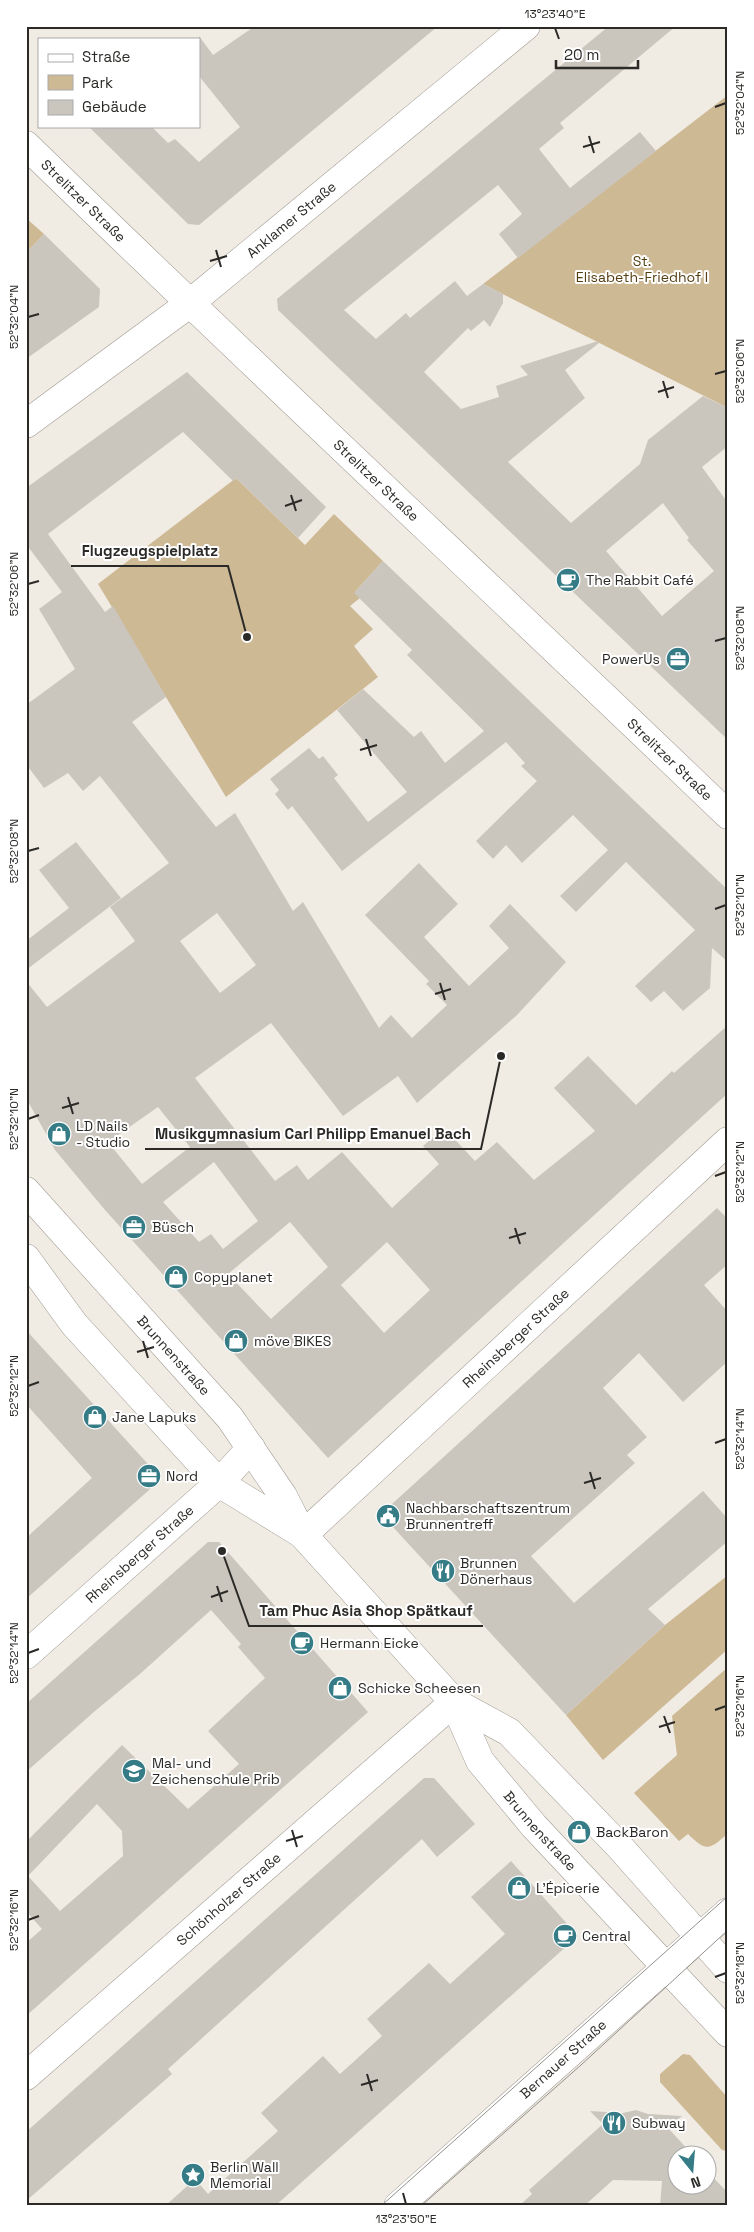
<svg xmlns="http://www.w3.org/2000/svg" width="754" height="2232" viewBox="0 0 754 2232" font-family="'Space Grotesk',sans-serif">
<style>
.green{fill:#ceb995}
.building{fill:#cac6be;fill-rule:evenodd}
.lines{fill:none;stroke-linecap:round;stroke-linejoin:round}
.minor-casing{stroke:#9f9a92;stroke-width:29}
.secondary-casing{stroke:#9f9a92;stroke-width:29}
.minor{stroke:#fff;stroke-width:28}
.secondary{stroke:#fff;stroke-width:28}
.tram{stroke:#93908b;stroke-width:1}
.ticks{fill:none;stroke:#2b2a27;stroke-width:2}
.labels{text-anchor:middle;stroke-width:4;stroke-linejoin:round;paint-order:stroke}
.street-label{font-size:14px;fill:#2b2a27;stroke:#fff}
.park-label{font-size:14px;fill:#553f12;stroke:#fff}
.poi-label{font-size:14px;fill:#2b2a27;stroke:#fff;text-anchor:start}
.leader{fill:none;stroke:#2b2a27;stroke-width:2}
.callout-dot{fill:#2b2a27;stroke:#fff;stroke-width:2}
.callout-label{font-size:15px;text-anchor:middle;font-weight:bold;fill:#2b2a27;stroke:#fff;stroke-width:4;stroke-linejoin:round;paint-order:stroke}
.neatline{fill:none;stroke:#2b2a27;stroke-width:2}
.ticks-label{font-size:12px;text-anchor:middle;fill:#2b2a27}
</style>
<rect width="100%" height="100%" fill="#f0ebe3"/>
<path class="green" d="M728,95v313l-245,-124z
M26,218l18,16 -18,19z
M236,478l69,67 29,-31 49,47 -28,31 5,6 -10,8 23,23 -19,17 24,31 -152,120 -128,-213z
M728,1575v74l-125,111 -37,-45 99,-90z
M728,1667v166c-18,17 -22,19 -40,1l-9,7 -45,-48 43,-38 -5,-39z
M683,2054l7,1 38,43v53l-6,-1 -62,-68v-8z"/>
<path class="building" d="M255,26h183l-239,199 -11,-1 -100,-98h63l17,17 7,-4 24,23 41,-35 -41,-51v-40l14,19z
M609,26h67l-116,97 4,5 -25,21 31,39 70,-56 16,19 -138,107 -19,-24 23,-20 -24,-29 -154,125 32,29 30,-26 4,5 45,-37 12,15 16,-12 20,10v9l-13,24 -6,-7 -13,11 -3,-3 -44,44 37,37 38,-12 -3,-11 32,-11 -8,-9 78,-25 1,2 -34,27 20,28 -77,64 63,61 69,-59 8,-24 55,-44 25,12v38l-26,21 26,36v237l-450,-430 -1,-11zM663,503l26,35 -2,2 27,31 -52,45 -56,-65z
M44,234l56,55 -1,18 -73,52v-106z
M187,372l139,135 -28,31 -62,-60 -3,3 -50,-49 -135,102 57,78 8,-6 53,91 -34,25 84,105 19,-14 58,98 10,-9 76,126 12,-13 21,23 35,-33 -21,-21 3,-3 -64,-66 54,-52 39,41 -34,33 45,49 40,-38 -20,-22 21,-22 56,58 -49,53 -100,88 -19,-27 -55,40 -72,-93 -76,55 80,103 22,-16 11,15 34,-28 50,56 47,-44 -16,-18 21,-18 31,33 22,-19 37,38 61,-49 -41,-43 34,-32 48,49 36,-34 2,2 54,-48v68l-400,365 -223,-248 -50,-60 -29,-52v-117l21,26 88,-66 -25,-34 59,-44 -69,-87 -17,15 -15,-18 -24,15 -18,-24v-59l49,-36 -36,-60 23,-17 -33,-44 -3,2v-62zM217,913l39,52 -36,28 -40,-52zM158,1107l32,40 -48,37 -34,-42zM214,1162l44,59 -35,28 -12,-15 -12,8 -36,-40zM290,1222l38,45 -57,52 -43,-45zM387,1242l43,48 -46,43 -43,-48z
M383,561l345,329v72l-16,-14 -2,40 -27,23 -19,-20 -13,11 -16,-16 60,-56 -69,-68 -50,50 -16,-16 48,-46 -35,-35 -51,48 -16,-18 -13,14 -17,-18 61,-60 -16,-15 4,-3 -19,-21 -164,129 -50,-65 -4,4 -13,-16 4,-4 -9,-11 39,-31 10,11 4,-3 15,19 -4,3 34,44 39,-30 -70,-82 26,-21 51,48 7,-6 24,32 39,-32 -77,-76 5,-5 -58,-57z
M76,842l45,56 -95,72v-29l43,-33 -30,-38z
M717,1208l11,11v45l-24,21 24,27v49l-45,41 -44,-49 -36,35 44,49 -20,18 8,8 -104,93 43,47 129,-112 25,28v22l-80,68 17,16 -99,90 -185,-201z
M26,1330l131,144v9l-131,116v-61l66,-60 -66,-74z
M208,1542h11l149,170 -342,304v-73l16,-14 -16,-18v-69l96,-97 66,64 51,-45 -31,-33 57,-53 -27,-31 3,-3 -30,-34 -70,63 -46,38 -69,61v-68zM97,1804l25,27 1,25 -63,55 -32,-35z
M424,1778h10l41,46 -38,33 -15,-18 -254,230 4,5 -146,127v-69z
M511,1861l67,75 -303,270h-110l30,-27 13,15 70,-63 -17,-18 62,-57 17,18 42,-38 -15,-17 62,-56 21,21 55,-50 -34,-37z
M636,2110l12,4 34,2 -14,12 24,26h-16v30h30v-14l22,23v13h-68l2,-25 -49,-1 -29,26h-65l13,-12 -3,-4 74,-66 -13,-13 33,2z"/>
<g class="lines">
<g class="minor-casing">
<g id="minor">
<path id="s1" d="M26,145c232,226 469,446 702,670"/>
<path id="s2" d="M26,424l163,-120 337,-278"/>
<path id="s3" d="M303,1535l425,-394"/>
<path id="s4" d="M26,1655l193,-172 32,-35"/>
<path id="s5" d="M26,2076l428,-374"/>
</g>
</g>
<g class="secondary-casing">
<g id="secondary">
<path id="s6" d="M26,1191l204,227 53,78 20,39 151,167 26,59 54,65 194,207"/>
<path d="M26,1258l48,66 145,159 83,51"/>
<path d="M454,1702l55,30 110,114 109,123"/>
<path id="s7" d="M398,2206l330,-294"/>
</g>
</g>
<use href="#minor" class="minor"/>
<use href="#secondary" class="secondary"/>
<path class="tram" d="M381,2206l347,-310
M421,2206l160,-141 147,-135"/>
</g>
<path class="ticks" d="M555,28l4,11M715,107l11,-4M589,136l5,17M583,147l17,-5M216,250l5,17M210,261l17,-5M28,317l11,-3M715,374l11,-3M663,381l5,17M658,392l16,-5M291,495l5,16M285,506l17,-6M28,584l11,-3M715,641l11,-3M366,739l5,17M360,750l17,-5M28,851l11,-3M715,909l11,-4M440,983l5,17M435,994l16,-5M68,1097l5,17M62,1108l17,-5M28,1119l11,-4M715,1176l11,-4M515,1228l5,16M509,1238l17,-5M143,1341l5,17M137,1352l17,-5M28,1386l11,-4M715,1443l11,-4M590,1472l5,17M584,1483l17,-5M217,1586l5,16M211,1597l17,-6M28,1653l11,-4M715,1710l11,-4M664,1716l6,17M659,1727l16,-5M292,1830l5,17M286,1841l17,-5M28,1920l11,-4M715,1977l11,-4M367,2074l5,17M361,2085l17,-5M403,2193l3,11"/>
<defs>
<g id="cafe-disc" transform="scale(1.25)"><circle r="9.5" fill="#357c86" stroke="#fff"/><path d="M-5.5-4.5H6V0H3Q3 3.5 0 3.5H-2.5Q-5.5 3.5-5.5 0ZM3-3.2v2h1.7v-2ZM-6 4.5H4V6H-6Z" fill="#fff"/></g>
<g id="office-disc" transform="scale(1.25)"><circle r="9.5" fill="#357c86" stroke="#fff"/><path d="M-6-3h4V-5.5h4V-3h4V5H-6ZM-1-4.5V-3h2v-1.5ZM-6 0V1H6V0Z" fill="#fff"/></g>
<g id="shop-disc" transform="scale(1.25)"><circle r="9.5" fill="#357c86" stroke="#fff"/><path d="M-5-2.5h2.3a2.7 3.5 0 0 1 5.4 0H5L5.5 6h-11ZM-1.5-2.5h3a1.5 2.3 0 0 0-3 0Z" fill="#fff"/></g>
<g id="civic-disc" transform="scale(1.25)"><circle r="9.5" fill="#357c86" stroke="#fff"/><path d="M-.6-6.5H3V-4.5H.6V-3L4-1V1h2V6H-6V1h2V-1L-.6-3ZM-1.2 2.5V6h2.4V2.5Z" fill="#fff"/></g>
<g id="restaurant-disc" transform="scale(1.25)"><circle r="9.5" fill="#357c86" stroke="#fff"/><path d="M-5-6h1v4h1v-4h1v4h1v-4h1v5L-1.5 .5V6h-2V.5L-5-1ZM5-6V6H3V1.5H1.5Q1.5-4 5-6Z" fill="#fff"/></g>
<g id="school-disc" transform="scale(1.25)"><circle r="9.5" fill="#357c86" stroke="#fff"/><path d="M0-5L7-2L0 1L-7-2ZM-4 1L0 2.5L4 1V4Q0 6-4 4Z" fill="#fff"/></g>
<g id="sight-disc" transform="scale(1.25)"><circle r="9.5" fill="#357c86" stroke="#fff"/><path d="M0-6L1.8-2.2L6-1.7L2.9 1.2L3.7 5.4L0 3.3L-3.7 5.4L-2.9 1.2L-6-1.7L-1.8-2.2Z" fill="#fff"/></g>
</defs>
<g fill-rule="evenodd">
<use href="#cafe-disc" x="568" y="580"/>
<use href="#office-disc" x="678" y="659"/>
<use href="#shop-disc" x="59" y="1134"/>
<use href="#office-disc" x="134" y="1227"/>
<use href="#shop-disc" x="176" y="1277"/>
<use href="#shop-disc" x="236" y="1341"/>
<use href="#shop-disc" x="95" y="1417"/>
<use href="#office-disc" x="149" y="1476"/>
<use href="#civic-disc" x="388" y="1516"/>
<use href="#restaurant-disc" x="443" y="1571"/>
<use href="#cafe-disc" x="302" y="1643"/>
<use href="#shop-disc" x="340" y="1688"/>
<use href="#school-disc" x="134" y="1771"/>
<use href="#shop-disc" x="579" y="1832"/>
<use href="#shop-disc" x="519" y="1888"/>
<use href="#cafe-disc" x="565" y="1936"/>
<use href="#restaurant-disc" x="614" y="2123"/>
<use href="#sight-disc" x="193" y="2175"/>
</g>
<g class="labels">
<g class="street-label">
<text dy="5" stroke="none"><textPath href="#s1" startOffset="80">Strelitzer Straße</textPath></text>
<text dy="5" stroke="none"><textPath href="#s2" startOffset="335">Anklamer Straße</textPath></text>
<text dy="5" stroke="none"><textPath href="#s1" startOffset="485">Strelitzer Straße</textPath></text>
<text dy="5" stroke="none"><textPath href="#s1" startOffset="890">Strelitzer Straße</textPath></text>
<text dy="5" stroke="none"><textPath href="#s3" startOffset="290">Rheinsberger Straße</textPath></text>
<text dy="5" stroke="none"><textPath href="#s6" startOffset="221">Brunnenstraße</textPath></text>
<text dy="5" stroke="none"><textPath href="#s4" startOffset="152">Rheinsberger Straße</textPath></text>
<text dy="5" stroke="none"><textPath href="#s6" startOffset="825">Brunnenstraße</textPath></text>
<text dy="5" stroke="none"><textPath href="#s5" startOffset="269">Schönholzer Straße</textPath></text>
<text dy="5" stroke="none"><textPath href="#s7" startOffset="221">Bernauer Straße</textPath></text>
</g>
<g class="park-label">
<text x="642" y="266">St.<tspan x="642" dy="16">Elisabeth-Friedhof I</tspan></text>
</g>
<g class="poi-label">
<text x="586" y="585">The Rabbit Café</text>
<text x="660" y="664" text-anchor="end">PowerUs</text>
<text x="76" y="1131">LD Nails<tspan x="76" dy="16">- Studio</tspan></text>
<text x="152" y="1232">Büsch</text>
<text x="194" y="1282">Copyplanet</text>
<text x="254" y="1346">möve BIKES</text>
<text x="112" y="1422">Jane Lapuks</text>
<text x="166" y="1481">Nord</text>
<text x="406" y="1513">Nachbarschaftszentrum<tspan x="406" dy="16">Brunnentreff</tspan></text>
<text x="460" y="1568">Brunnen<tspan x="460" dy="16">Dönerhaus</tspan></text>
<text x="320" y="1648">Hermann Eicke</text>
<text x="358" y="1693">Schicke Scheesen</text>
<text x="152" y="1768">Mal- und<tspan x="152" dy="16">Zeichenschule Prib</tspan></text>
<text x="596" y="1837">BackBaron</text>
<text x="536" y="1893">L’Épicerie</text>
<text x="582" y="1941">Central</text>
<text x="632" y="2128">Subway</text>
<text x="210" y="2172">Berlin Wall<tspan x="210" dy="16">Memorial</tspan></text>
</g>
</g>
<path class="leader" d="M247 637L228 566H71M501 1056L481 1149H145M222 1551L249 1626H483"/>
<g class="callout-dot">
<circle cx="247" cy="637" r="5"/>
<circle cx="501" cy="1056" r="5"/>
<circle cx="222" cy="1551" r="5"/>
</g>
<g class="callout-label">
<text x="150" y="556">Flugzeugspielplatz</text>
<text x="313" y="1139">Musikgymnasium Carl Philipp Emanuel Bach</text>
<text x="366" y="1616">Tam Phuc Asia Shop Spätkauf</text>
</g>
<rect width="754" height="2232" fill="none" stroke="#ffffff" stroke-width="55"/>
<rect x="38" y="38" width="162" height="90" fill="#ffffff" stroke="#aaaaa9"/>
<rect x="48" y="54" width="25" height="8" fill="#ffffff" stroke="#aaaaa9"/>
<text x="82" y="62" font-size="15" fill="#2b2a27">Straße</text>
<rect x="48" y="75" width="25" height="15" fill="#ceb995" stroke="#aaaaa9"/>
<text x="82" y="88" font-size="15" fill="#2b2a27">Park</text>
<rect x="48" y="100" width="25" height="15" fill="#cac6be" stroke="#aaaaa9"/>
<text x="82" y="112" font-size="15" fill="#2b2a27">Gebäude</text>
<g transform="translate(692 2170) rotate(163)"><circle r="24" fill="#ffffff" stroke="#aaaaa9"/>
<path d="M0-4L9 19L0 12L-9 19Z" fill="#357c86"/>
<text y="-8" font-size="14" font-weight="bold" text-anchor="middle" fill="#2b2a27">N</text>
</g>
<path d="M556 60v8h82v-8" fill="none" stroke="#2b2a27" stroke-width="2.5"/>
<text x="564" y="60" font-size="15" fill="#2b2a27" stroke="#ffffff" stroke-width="4" paint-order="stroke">20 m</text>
<rect x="28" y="28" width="698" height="2176" class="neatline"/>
<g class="ticks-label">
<text x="555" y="18">13°23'40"E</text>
<text transform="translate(740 103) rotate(-90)" y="4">52°32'04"N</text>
<text transform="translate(14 317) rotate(-90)" y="4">52°32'04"N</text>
<text transform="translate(740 371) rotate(-90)" y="4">52°32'06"N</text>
<text transform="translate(14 584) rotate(-90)" y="4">52°32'06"N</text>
<text transform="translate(740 638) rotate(-90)" y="4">52°32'08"N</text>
<text transform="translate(14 851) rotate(-90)" y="4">52°32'08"N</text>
<text transform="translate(740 905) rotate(-90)" y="4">52°32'10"N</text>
<text transform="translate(14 1119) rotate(-90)" y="4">52°32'10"N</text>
<text transform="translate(740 1172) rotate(-90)" y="4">52°32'12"N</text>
<text transform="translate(14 1386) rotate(-90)" y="4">52°32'12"N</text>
<text transform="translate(740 1439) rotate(-90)" y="4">52°32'14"N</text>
<text transform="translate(14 1653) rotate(-90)" y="4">52°32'14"N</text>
<text transform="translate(740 1706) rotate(-90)" y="4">52°32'16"N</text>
<text transform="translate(14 1920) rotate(-90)" y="4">52°32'16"N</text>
<text transform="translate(740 1973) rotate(-90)" y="4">52°32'18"N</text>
<text x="406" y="2223">13°23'50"E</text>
</g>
</svg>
